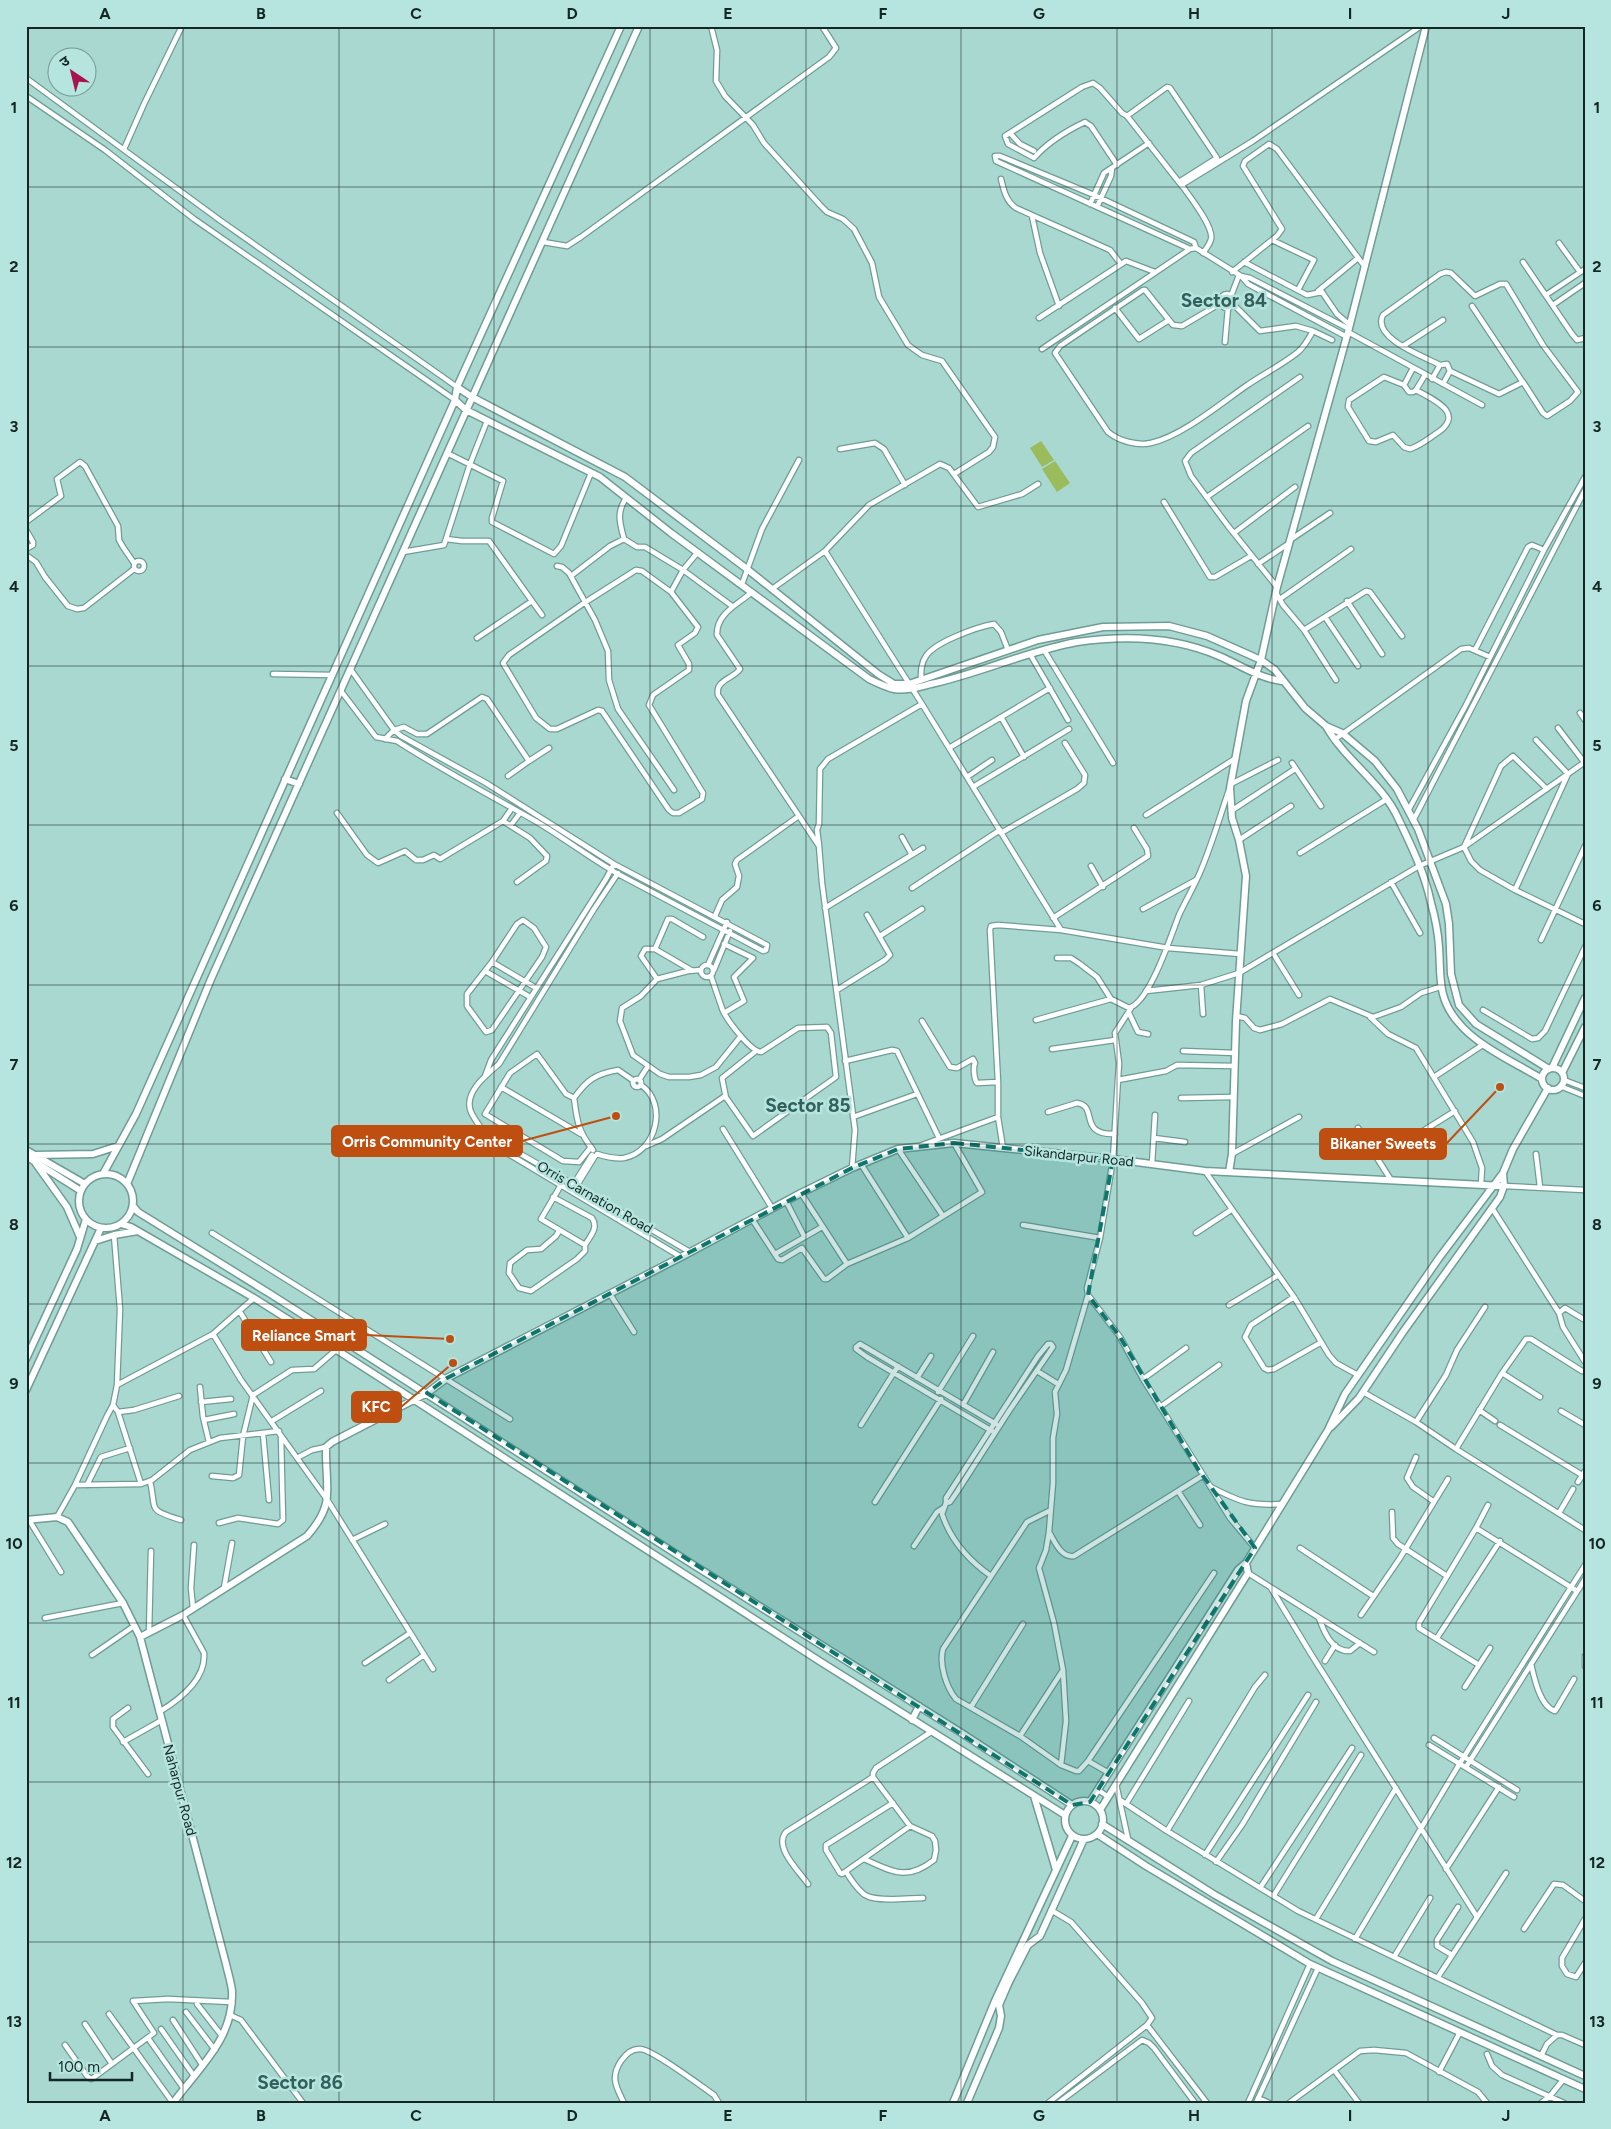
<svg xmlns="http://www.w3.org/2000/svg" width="1611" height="2129" viewBox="0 0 1611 2129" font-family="Figtree,'Noto Sans Devanagari',sans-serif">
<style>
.green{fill:#9bbc5c}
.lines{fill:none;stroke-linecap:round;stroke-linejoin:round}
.street-casing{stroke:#6f9d96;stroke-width:7}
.secondary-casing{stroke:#6f9d96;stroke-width:9}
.street{stroke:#fff;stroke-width:4.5}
.secondary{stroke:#fff;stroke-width:6}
.marked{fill:#0f766e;fill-opacity:0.2;stroke:#0f766e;stroke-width:4;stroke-dasharray:10 6;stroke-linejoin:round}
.grid{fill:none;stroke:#152725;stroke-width:1;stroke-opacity:0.55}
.labels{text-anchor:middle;stroke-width:5;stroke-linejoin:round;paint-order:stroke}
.street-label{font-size:14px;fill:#152725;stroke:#b5e5de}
.district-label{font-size:19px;font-weight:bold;fill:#33605a;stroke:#b5e5de}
.leader{fill:none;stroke:#be4f11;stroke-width:2}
.callout-dot{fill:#be4f11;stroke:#b5e5de;stroke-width:2}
.callout{fill:#be4f11;stroke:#be4f11;stroke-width:2}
.callout-label{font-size:15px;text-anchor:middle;font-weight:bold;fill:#fff}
.neatline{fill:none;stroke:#152725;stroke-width:2}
.grid-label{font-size:16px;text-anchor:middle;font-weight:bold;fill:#152725}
</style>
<rect width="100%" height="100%" fill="#a9d8d1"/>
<path class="green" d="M1041,441l13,19 -12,7 -12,-19z
M1055,461l15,22 -13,9 -15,-23z"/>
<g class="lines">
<g class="street-casing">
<path id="street" d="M711,26l6,24 -1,31 9,15 28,29 11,18 56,62 7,7 16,7 11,10 18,34 7,34 29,48 14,10 20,6 53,76 -2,10 -4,5 -35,22
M26,78l195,143 236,166
M26,96l79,54 89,69 261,181
M1127,116l40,-29 3,1 47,70 -38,24
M1010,133l10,11 14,7
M124,149l20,-45 38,-78
M1117,165l-26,-39 -6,-4c-19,9 -37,20 -51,36l-26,-14 -3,-8 77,-49 11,-4 7,5 22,25 5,3 55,70
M1001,179c3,12 5,22 15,29l94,42 11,14
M1090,204l14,-31 45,-30
M1097,207l14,-31 1,-8
M1032,216l8,37 19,53
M1272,240l42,20 -16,30
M543,242l24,4 14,-9 248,-180 7,-9 -14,-22
M1559,243l21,29
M1196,248l-6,1 -194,-88 -1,-5h5l94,39 100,47 2,6 45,28
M1203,253c3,-4 7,-9 8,-14 3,-12 -21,-42 -28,-52v-3l70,-43 168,-115
M1244,262l63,33 15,-3 15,22 13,11
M1523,262l49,72 5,6 8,-2
M1232,272l45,-36 5,-7 -39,-63 2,-5 24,-17 8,5 88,118
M1318,291l40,-33
M1220 301a7 7 0 1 1 14 0a7 7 0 1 1-14 0Z
M1546,295l39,-26
M1231,296l8,-21
M1221,303l-39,23 -9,-1 -28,-35h-2l-83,56 -5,7 53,79c11,9 29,14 43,11 31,-7 69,-39 95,-57 17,-12 36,-21 52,-34 7,-6 11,-14 15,-21
M1234,305l26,26 36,-5 17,5 19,9
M1553,305l32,-22
M1472,306l50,75
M1115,308l24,31 30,-19
M1039,318l87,-57 29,11
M1348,332l134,73
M1347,337l-99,-53 -7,-8 9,2 99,51
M1225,342l3,-34
M1403,346l40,-26
M1042,349l148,-100
M1440,365c-15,-8 -69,-27 -57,-50l57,-41 6,-2 5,1 24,23 25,-12h6l37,61 35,47 -8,9 -23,15 -4,-3 -20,-31 -24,12 -49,-23
M1413,368l-9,17 5,7h4l3,-2 9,-15
M1432,379l8,-14 7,-1 3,7 -7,13
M1404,385l-20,-8 -35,23 -1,7 21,34 7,1 17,-7 11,12 6,2c9,-3 17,-9 24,-14 33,-20 3,-34 -18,-45
M840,449l35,-6 9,6 21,36
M447,453l56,28 -11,37v4l62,32 7,-8 30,-73
M1038,484l-16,10 -44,13 -29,-39 -9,-4 -71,41 -44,46 97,153 139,226
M1207,497l101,-71
M1164,502l46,75h5l36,-21
M26,522l35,-26 -4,-17 23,-17 5,4 33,60 1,14 4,7 11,16
M26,530l7,12v3l-7,4
M1234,533l61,-46
M446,539l16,2h27l53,74
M624,539c-4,-16 -8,-26 2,-41
M1290,540l40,-27
M403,552l41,-7 26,-81 17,-43
M26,555l10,7 9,15 23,29 9,3 7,-1 50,-39
M134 566a5 5 0 1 1 10 0a5 5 0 1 1-10 0Z
M1258,564l30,-20
M557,566l5,1 7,6 26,47 13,31 1,29 9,29 56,81
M636,570l6,1 29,21 27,35 -3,6 -17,12 11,19v6l-36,25 -4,10 54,88 -1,6 -23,14h-6l-4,-3 -67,-99 -4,-1 -41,19h-7l-14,-11 -33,-55 6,-8 75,-52z
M571,576l39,-30 14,-7 13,8h8l38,23 49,36
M742,584l20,-55 37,-69
M1277,587l-49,-61 -37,-50 -6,-15 6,-8 109,-76
M772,589l53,-38
M671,592l12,-22 15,-18
M752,592c-13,12 -36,21 -35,43l23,34c-7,10 -25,11 -22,26l101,151 3,37 33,247 -3,38
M1276,593l7,12 21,25 32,50
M1280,599l71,-50
M1347,601l35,53
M1325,617l33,49
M1304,630l62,-39 4,1 32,44
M477,638l55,-37
M1044,650l69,113
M1475,650l53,-103 4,-2 12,5
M1030,654l38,66
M351,670l43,60 7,6 85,47 128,81
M273,674l60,1
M921,679c0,-8 0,-16 5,-23 9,-14 51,-29 68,-32l7,8 7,18
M341,691l35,46 21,4c45,29 93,54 140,81 27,16 53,36 81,52l145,77 3,-1 1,-5 -153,-81 -8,15 -115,181 -6,16
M1580,713l5,7
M1001,717l23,40
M1558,728l26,34
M385,739l9,-9 10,-3 13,7h10l55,-37 5,2 42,62 20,-13
M1334,740l127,-91 8,-1 21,9
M949,748l101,-60
M1292,763l29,43
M508,776l21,-15
M967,777l25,-17
M1231,784l47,-24
M973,787l96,-58
M1547,789l-34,-33 -12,10 -37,81 7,14 9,9 35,20 70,34
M1409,809l57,-104 78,-155 41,-73
M1231,811l64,-42
M337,813l30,42 11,8 27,-12 11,9h7l11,-5 6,4 63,-38 9,-13
M1146,815l90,-57
M1414,819l171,-329
M503,821l27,17 17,18 -1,5 -29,21
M511,825l9,-12
M1001,833l76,-44 7,-6 1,-8 -20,-32
M902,837l10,18
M1239,840l52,-34
M819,845l-2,-15 2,-6 1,-55 8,-10 94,-55
M1300,853l87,-54
M1091,866l12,21
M1391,882l29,51
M912,888l88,-58
M1515,890l53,-116 -32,-34
M825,908l98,-60
M1143,909l53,-29
M715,916l7,-16 15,-13 2,-11 -4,-12 2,-4 59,-42
M1053,918l95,-62 -1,-7 -13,-21
M523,920l11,8 12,19 -4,10 -50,73 -6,2 -19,-26v-12l25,-32 25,-38z
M880,936l42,-27
M1541,940l44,-94
M655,949l13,-30h4l31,18
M1273,953l26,42
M1057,958h14l9,6 17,13 14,22 18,9c21,-6 42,-73 50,-93 7,-15 16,-30 22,-45 11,-26 19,-54 28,-80
M492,962l44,26
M701 971a6 6 0 1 1 12 0a6 6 0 1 1-12 0Z
M708,965l19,-43
M701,970l-13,1 -31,8 -16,17 -19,12 -2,13 13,34 27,19 9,3h20l12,-2 15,-8 25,-31
M714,970l16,-39
M485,971l45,26
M657,979l-16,-23 4,-7h10l36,21
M1201,985l2,29
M837,990l48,-30 5,-5 -23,-40
M1146,991l55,-6 38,-12 180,-107 45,-19 121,-85
M1131,1008l-16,25 4,30 -6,96 -13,79 -13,50 1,7 32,42 23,42 87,139 25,30
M1483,1010l49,29 6,-1 7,-7 40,-84
M724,1013l20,-12 -10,-24 19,-19 -29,-14
M1129,1013l9,19 10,2
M1236,1016l9,2 9,10 6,2 22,-6 48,-25 43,18 28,-10 20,-14 19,-6
M1370,1017l18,17 28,14 57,94 9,26 -1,17
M1036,1020l75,-21
M922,1021l28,46 7,1 16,-9 2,4c-2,4 -1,16 2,20l21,-1
M1052,1049l63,-9
M1183,1051l52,2
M845,1061l47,-11 5,1 42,87
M1434,1077l50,-33
M633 1083a4 4 0 1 1 8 0a4 4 0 1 1-8 0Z
M639,1080l9,-14
M1118,1080l48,-9 11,-6 58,1
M1564,1080l21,8
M1560,1086l25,10
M501,1087l80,47
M574,1098c3,23 4,33 19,52
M726,1098l-4,-20 34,-27
M1181,1098l53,-1
M1048,1112l29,-9c22,3 0,32 38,31
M853,1117l64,-23
M1358,1128l33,52
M723,1129l49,79
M488,1138c-5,-8 -13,-17 -17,-26 -8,-19 15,-37 28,-48l95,-155 24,-36
M1154,1138l31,4
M922,1145l76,-28
M646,1146l16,-7 63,-43 28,40 83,-59 -5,-44 -4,-6 -29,1 -37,24c-11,-1 -33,-31 -38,-41 -4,-11 -8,-23 -12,-35
M591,1147l-12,15 -16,-1 -78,-47 25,-41 27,-19 29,40 8,4c13,-18 21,-24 44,-28l16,11
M1003,1148l-5,-31v-35l-8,-152 1,-4 7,-1 63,5 107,18 72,6
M1396,1148l59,-37
M898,1149l45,67
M597,1154c9,3 18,5 27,4 33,-6 44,-55 17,-73
M1232,1154l67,-37
M1536,1154l4,33
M861,1164l47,74
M1152,1164l3,-49
M1205,1171l89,126 35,58 7,8 22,12
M573,1185l19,-30
M1504,1186l81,4
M576,1187l19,-31
M801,1193l46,71
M553,1197l39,21c7,10 -2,18 -7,27
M786,1201l18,35
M1492,1208l67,105 4,14 22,35
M752,1219l26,40 4,1 20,-12 22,31h3l20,-15 61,-26 74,-46 -28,-49
M1023,1225l77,13
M559,1231l-3,5 -15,13 -14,1 -17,13 -1,10 10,15 12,3 46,-32 8,-8v-6l-44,-26 20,-34
M212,1233l298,186
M1196,1233l35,-23
M114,1235l6,74 -3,76
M775,1254l47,-27
M681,1257l-191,-114 -2,-5h5l197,114
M610,1294l24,38
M1294,1297l-43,28 -6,12 19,31 4,2 6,-1 46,-26
M1229,1305l48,-29
M240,1312l31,50
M1559,1313l6,-5 20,12
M213,1334l28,46 87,121 105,168
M1048,1344h3l2,3 -44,64 -52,81 -7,10 -4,1v-5l92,-142z
M1037,1371l21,13
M1502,1373l-46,76 129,81
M917,1378l14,-22
M1143,1379l43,-31
M200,1387l3,30 6,25
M938,1392l35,-56
M1363,1392l53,30
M1540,1397l-38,-24 24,-34h5l51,32
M201,1402l30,-3
M113,1405l5,7 23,72
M963,1405l30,-53
M1160,1407l59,-42
M1479,1410l16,11
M1561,1411l24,14
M118,1412l16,-2 45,-14
M204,1420l30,-6
M272,1421l49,-30
M861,1425l37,-59
M1500,1425l82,50
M992,1431l-125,-74 -11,-8v-2l4,-3 136,80
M263,1434l6,66
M1456,1449l-40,-27 30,-47 11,-25 28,-43
M1416,1457l-9,21 6,9 20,14
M297,1458l15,-8 14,-3
M212,1476l21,2 6,-3 4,-39 10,-41 39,-25 22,-1 22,-19
M150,1481c7,30 -4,28 31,39
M1578,1482l7,-11
M75,1485l66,-1 11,-4 38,-30 30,-12 59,-7
M87,1485l14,-28 29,-9
M1211,1487c29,15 39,19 72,17
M1178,1491l22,34
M875,1502l66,-103
M946,1503l-4,11c9,27 26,46 49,62
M1049,1511l-22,11 -84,127c-4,15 3,38 13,50l64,37 41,29 15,6h3l9,-10 126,-188
M1392,1512l1,26 5,6 49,32
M1559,1513l14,-24
M57,1517l18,-32 32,-69 6,-11 4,-20 96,-51 41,-36
M29,1520l32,52
M219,1523l19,-5 40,6 5,-4 -2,-84
M1476,1528l12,-23
M1049,1532c6,10 12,26 25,24l128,-80
M352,1540l33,-16
M914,1546l23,-34 6,-4
M1300,1548l73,48
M1248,1573l126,79
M224,1588l8,-45
M1271,1588l40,66 166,263
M193,1608l-2,-20 3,-43
M1361,1615l39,-57 48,-79
M45,1618l78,-15
M1319,1618c5,14 13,34 31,33l10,-8
M149,1633l2,-82
M1437,1638l63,-97
M92,1655l42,-29
M1585,1656v10
M1325,1661l10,-16
M365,1663l45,-30
M1531,1664c3,13 9,43 24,47l2,-3 17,-29
M1479,1665l-60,-37v-5l57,-95 101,63
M389,1680l35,-25
M1465,1687l25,-39
M971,1707l52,-83
M128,1708l-15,11v8l35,47
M159,1712c20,-12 47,-33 45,-59l-21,-38
M1020,1736l43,-66
M1434,1738l83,52
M123,1742l39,-22
M1429,1745l85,52
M1088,1761l21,12
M1061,1765l5,-44 -3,-51 -9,-47 -15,-55 7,-18 3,-18 4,-49v-45l4,-24 -2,-22 11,-22 22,-75
M1466,1767l119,-188
M1116,1784l12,55
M1098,1790l9,6
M1120,1800l47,31 131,80 259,124
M893,1803l-67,42v5l14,23 2,1 68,-48
M1126,1804l63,-103
M1167,1831l88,-144 10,-12
M1205,1855l103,-160
M864,1859c28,12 42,23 70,1l2,-10 -1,-9 -3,-5 -22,-10 -37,-49v-4l3,-5 55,-36
M1216,1862l26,-37 74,-123
M1446,1869l53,-82
M846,1872c5,7 12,20 21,24 13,6 42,2 56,2
M808,1884c-9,-13 -35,-37 -22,-52l87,-55
M1260,1888l92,-140
M1274,1895l87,-140
M1051,1910l20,12 71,81 10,15 -5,7
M1316,1919l80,-131
M1585,1919l-23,39v8l5,8 9,3 9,-14
M1524,1929l30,-45 9,1 22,16
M1355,1939l105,-176 125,-198
M1452,1955l-15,-9v-6l21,-33
M1394,1957l36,-59
M1438,1977l68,-104
M133,2001l35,-2 63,3
M197,2004l25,32
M186,2012l29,38
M109,2014l64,89
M230,2015l11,5 62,83
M173,2020l30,46
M85,2024l27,40
M161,2029l33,47
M148,2038l36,51
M65,2045l22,31 4,3 2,-1 61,-45 -21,-32
M1487,2054l5,12 10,9 62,28
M1541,2056l6,-12 10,-9h5l23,10
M1334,2070l26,-19 14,-1 32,3 72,39 9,11
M1439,2072l21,-40
M1258,2098l11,5
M624,2103c-8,-16 -14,-26 -3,-42 5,-7 10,-12 19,-12 12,0 61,37 74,46l5,8
M1048,2103l99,-78 60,78
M1058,2103l84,-63 7,3 5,5 41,55
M1248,2103l62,-139
M1256,2103l62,-135
M1289,2103l45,-33 25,33
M1541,2103l9,-7 13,-16"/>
</g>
<g class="secondary-casing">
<path id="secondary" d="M457,387l15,10 153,80 122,92 131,105 16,10h15l129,-44 65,-13 66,-1 38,10 54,24 14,10 30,38 21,18 16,7 33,28 22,28 21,40 28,75 3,20 2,50 8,31 17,19 73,45
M455,400l11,10 134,67 71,56 198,146c8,4 16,8 25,10 13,2 25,-2 37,-5 50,-11 96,-33 146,-42 48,-7 98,-5 142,14 21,9 40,22 63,25
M1326,726c19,34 56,57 72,92 13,27 27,56 33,85 4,14 7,29 8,44 2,29 -2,51 19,75 19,24 58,41 84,57
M285,779l14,5
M1552,1068l33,-70
M1542 1079a11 11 0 1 1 22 0a11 11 0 1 1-22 0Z
M1562,1073l23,-46
M26,1150l59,34
M35,1155l58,-1 25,-8
M26,1156l55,35
M34,1161l33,46 13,30
M1229,1172l3,-18 4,-133 10,-145 -7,-36 -7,-22 -2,-30 16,-87 15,-41 16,-73 71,-255 78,-306
M103,1174l33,-60 319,-714 2,-13 164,-361
M79 1201a27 27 0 1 1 54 0a27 27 0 1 1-54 0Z
M127,1184l84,-205 428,-953
M133,1206l5,6 134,83 412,264 276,173 112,73
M121,1224l10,3 123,71 89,56 478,308 244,153
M95,1241l19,-6 24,-4
M26,1359l51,-110 9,-30
M26,1390l75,-162
M1331,1427l28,-29 44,-66 97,-135 4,-11 -1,-13
M26,1520l31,-3 11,5 55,81 17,34 86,327c2,9 5,18 6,27 2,48 -33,76 -59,112
M140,1637l43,-22 124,-79c28,-32 19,-44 19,-84v-5l6,-5 95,-49 20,-15 234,-121 120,-64 51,-25 46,-19 56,-6 159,16 92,12 299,15
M912,1720l7,-14
M1034,1796l22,74
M1065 1820a19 19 0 1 1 38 0a19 19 0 1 1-38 0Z
M1090,1802l148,-232 8,-7 82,-133 17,-36 94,-136 64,-85 10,-24 35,-61
M1100,1810l148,-237 -2,-10
M1102,1824l113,71 117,66 253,115
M1097,1834l49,32 164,98 275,125
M953,2103l42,-102 77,-165
M967,2103l32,-75 2,-12 -2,-11 9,-21 20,-39 12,-9 44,-97"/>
</g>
<use href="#street" class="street"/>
<use href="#secondary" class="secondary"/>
</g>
<path class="marked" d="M954,1143l159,16 -25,136 32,42 78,132 57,79 -165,254 -18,3 -645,-412 20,-15 405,-210 46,-19z"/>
<path class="grid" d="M183,26v2077M339,26v2077M494,26v2077M650,26v2077M806,26v2077M961,26v2077M1117,26v2077M1272,26v2077M1428,26v2077M26,187h1559M26,347h1559M26,506h1559M26,666h1559M26,825h1559M26,985h1559M26,1144h1559M26,1304h1559M26,1463h1559M26,1623h1559M26,1782h1559M26,1942h1559"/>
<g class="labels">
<g class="street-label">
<text transform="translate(1079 1156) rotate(6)" y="5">Sikandarpur Road</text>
<text transform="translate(595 1197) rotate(30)" y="5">Orris Carnation Road</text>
<text transform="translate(180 1790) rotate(75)" y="5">Naharpur Road</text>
</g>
<g class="district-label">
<text x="1224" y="307">Sector 84</text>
<text x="808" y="1112">Sector 85</text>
<text x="300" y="2089">Sector 86</text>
</g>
</g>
<path class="leader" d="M616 1116L522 1141M1500 1087L1446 1144M450 1339L366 1335M453 1363L401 1407"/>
<g class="callout-dot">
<circle cx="616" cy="1116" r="5"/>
<circle cx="1500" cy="1087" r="5"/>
<circle cx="450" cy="1339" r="5"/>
<circle cx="453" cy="1363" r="5"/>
</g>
<g class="callout">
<rect x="332" y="1126" width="190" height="30" rx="5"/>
<rect x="1320" y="1129" width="126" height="30" rx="5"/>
<rect x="242" y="1320" width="124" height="30" rx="5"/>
<rect x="352" y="1392" width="49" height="30" rx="5"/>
</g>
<g class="callout-label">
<text x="427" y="1147">Orris Community Center</text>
<text x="1383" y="1149">Bikaner Sweets</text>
<text x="304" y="1341">Reliance Smart</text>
<text x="376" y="1412">KFC</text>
</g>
<rect width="1611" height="2129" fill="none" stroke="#b5e5de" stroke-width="55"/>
<g transform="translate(72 72) rotate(325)"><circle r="24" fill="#b5e5de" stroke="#759994"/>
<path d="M0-4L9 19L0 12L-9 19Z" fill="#a6134e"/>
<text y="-8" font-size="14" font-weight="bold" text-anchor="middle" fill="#152725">उ</text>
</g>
<path d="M50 2072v8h82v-8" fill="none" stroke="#152725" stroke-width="2.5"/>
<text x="58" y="2072" font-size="15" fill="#152725" stroke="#b5e5de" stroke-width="4" paint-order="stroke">100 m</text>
<rect x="28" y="28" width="1556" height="2074" class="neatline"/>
<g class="grid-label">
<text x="105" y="19">A</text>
<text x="261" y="19">B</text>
<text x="416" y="19">C</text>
<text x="572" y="19">D</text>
<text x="728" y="19">E</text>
<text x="883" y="19">F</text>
<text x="1039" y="19">G</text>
<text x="1194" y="19">H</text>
<text x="1350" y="19">I</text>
<text x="1506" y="19">J</text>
<text x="14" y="113">1</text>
<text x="1597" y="113">1</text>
<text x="14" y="272">2</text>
<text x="1597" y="272">2</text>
<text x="14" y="432">3</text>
<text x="1597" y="432">3</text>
<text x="14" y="592">4</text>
<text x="1597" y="592">4</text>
<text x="14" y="751">5</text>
<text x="1597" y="751">5</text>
<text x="14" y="911">6</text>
<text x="1597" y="911">6</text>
<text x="14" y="1070">7</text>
<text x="1597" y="1070">7</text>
<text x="14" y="1230">8</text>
<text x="1597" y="1230">8</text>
<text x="14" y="1389">9</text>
<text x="1597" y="1389">9</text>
<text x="14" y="1549">10</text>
<text x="1597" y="1549">10</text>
<text x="14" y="1708">11</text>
<text x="1597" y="1708">11</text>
<text x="14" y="1868">12</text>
<text x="1597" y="1868">12</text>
<text x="14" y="2027">13</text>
<text x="1597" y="2027">13</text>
<text x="105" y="2121">A</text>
<text x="261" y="2121">B</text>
<text x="416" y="2121">C</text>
<text x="572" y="2121">D</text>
<text x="728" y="2121">E</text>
<text x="883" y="2121">F</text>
<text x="1039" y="2121">G</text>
<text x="1194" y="2121">H</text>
<text x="1350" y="2121">I</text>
<text x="1506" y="2121">J</text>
</g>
</svg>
